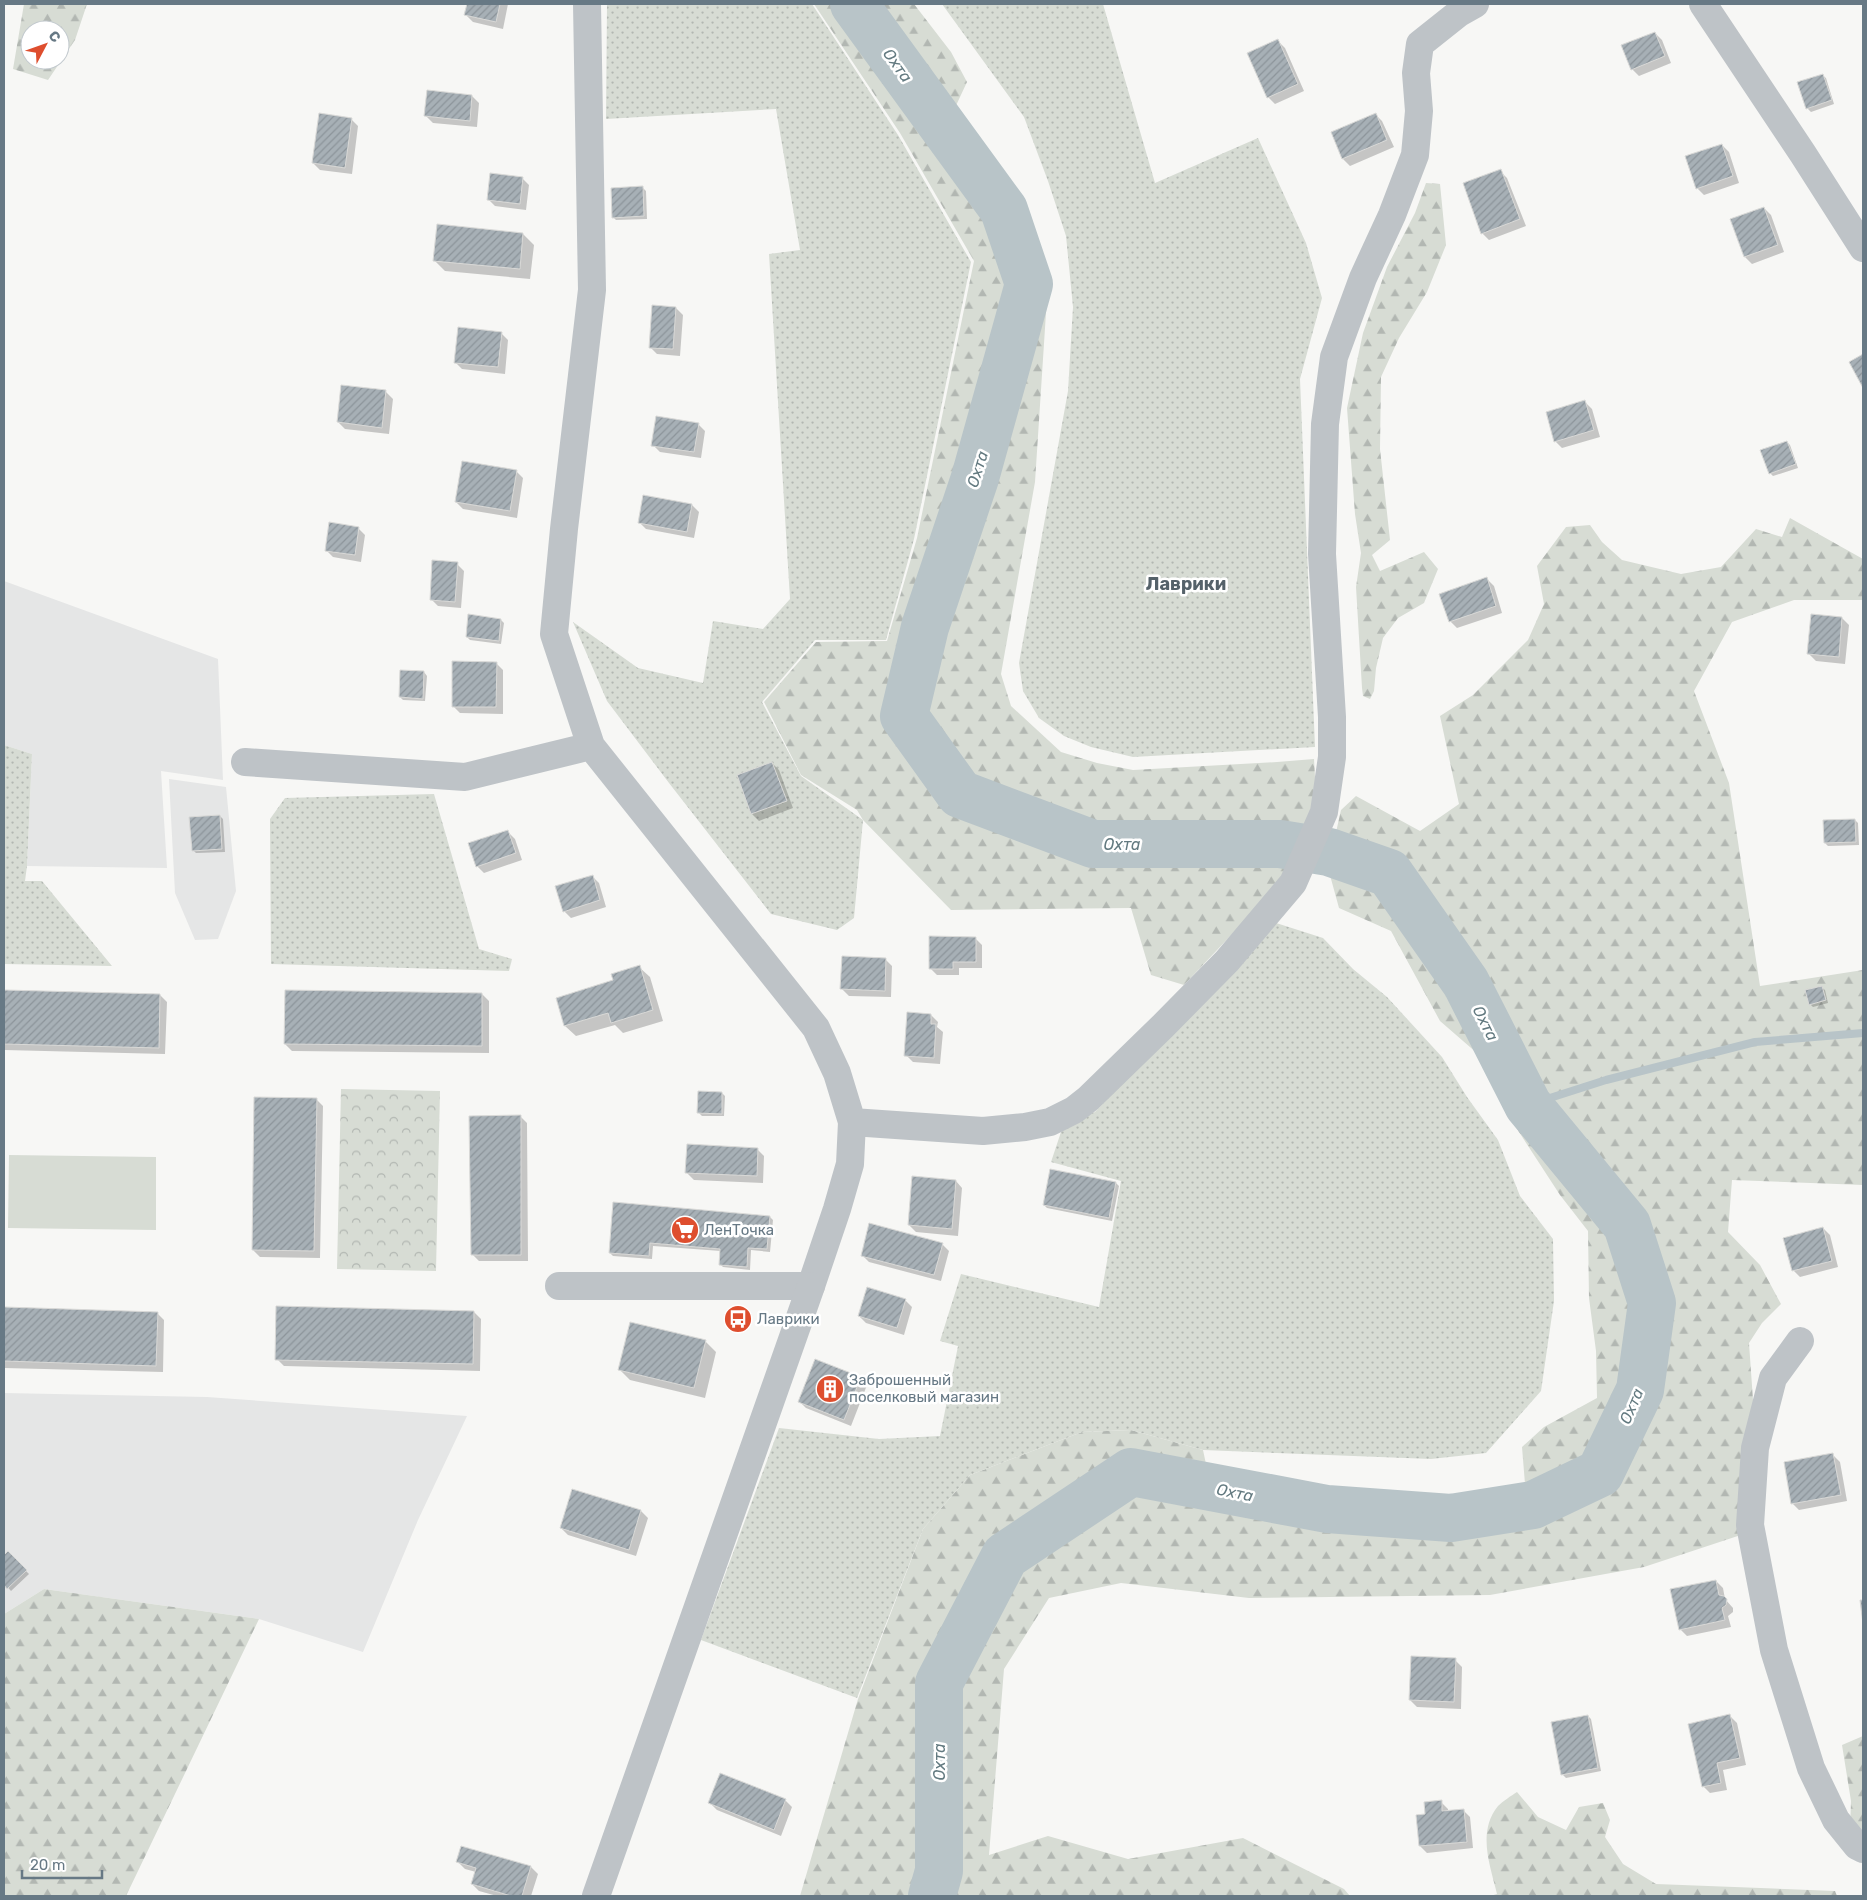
<svg xmlns="http://www.w3.org/2000/svg" width="1867" height="1900" font-family="Rubik,sans-serif">
	<defs>
		<pattern id="forest-firs" width="22" height="20" patternUnits="userSpaceOnUse" patternTransform="scale(1.25)"><rect width="22" height="20" fill="#d7dcd4"/><path d="M5 1l3.5 6h-7zM16 11l3.5 6h-7z" fill="#b2b7b2"/></pattern>
		<pattern id="park-crowns" width="20" height="18" patternUnits="userSpaceOnUse" patternTransform="scale(1.25)"><rect width="20" height="18" fill="#d7dcd4"/><path d="M2 6a3 3 0 1 1 6 0M12 15a3 3 0 1 1 6 0" fill="none" stroke="#b2b7b2"/></pattern>
		<pattern id="garden-dots" width="8" height="8" patternUnits="userSpaceOnUse" patternTransform="scale(1.25)"><rect width="8" height="8" fill="#d7dcd4"/><path d="M2 2h.1M6 6h.1" fill="none" stroke="#b2b7b2" stroke-width="1.8" stroke-linecap="round"/></pattern>
		<pattern id="building-hatch" width="6" height="6" patternUnits="userSpaceOnUse" patternTransform="scale(1.25)"><rect width="6" height="6" fill="#a7b0b6"/><path d="M-1 1l2-2M0 6l6-6M5 7l2-2" fill="none" stroke="#8c949a"/></pattern>
	</defs>
	<rect width="100%" height="100%" fill="#f7f7f5"/>
	<path fill="#e5e6e6" d="M 4,581 L 218,659 L 223,780 L 161,771 L 167,868 L 27,866 L 32,754 L 4,745 Z
		M 169,779 L 226,787 L 236,891 L 218,939 L 195,940 L 175,893 Z
		M 4,1393 L 207,1397 L 467,1416 L 418,1520 L 363,1652 L 259,1619 L 44,1589 L 4,1614 Z"/>
	<path fill="#d7dcd4" d="M 9,1155 L 156,1157 L 156,1230 L 8,1228 Z"/>
	<path fill="url(#forest-firs)" fill-rule="evenodd" d="M 24,4 L 87,4 L 75,40 L 48,80 L 13,69 ZM 30,30 L 60,30 L 60,60 L 30,60 Z
		M 814,4 L 914,4 L 951,52 L 967,82 L 953,112 L 1025,217 L 1048,282 L 1035,482 L 1001,674 L 1011,706 L 1061,752 L 1097,763 L 1133,770 L 1277,762 L 1314,759 L 1316,795 L 1285,878 L 1184,985 L 1151,975 L 1131,908 L 951,910 L 863,820 L 857,810 L 801,775 L 764,702 L 816,642 L 887,641 L 917,538 L 974,261 L 900,133 Z
		M 1426,183 L 1440,184 L 1446,245 L 1427,292 L 1399,338 L 1381,377 L 1380,449 L 1390,540 L 1372,555 L 1380,571 L 1424,552 L 1438,569 L 1424,603 L 1398,618 L 1383,638 L 1376,668 L 1374,691 L 1370,699 L 1363,696 L 1362,688 L 1356,587 L 1361,553 L 1355,514 L 1347,408 L 1363,333 L 1387,267 L 1415,213 Z
		M 1790,518 L 1863,559 L 1863,600 L 1794,600 L 1732,622 L 1694,691 L 1729,783 L 1760,986 L 1863,970 L 1863,1185 L 1732,1180 L 1728,1232 L 1760,1265 L 1781,1304 L 1762,1323 L 1749,1343 L 1762,1528 L 1644,1567 L 1490,1595 L 1249,1598 L 1121,1583 L 1049,1598 L 1004,1669 L 989,1855 L 1048,1836 L 1128,1859 L 1243,1838 L 1344,1889 L 1350,1896 L 800,1896 L 858,1699 L 923,1529 L 970,1475 L 1082,1432 L 1131,1430 L 1203,1450 L 1216,1511 L 1218,1491 L 1326,1512 L 1452,1523 L 1525,1484 L 1522,1447 L 1544,1427 L 1597,1398 L 1596,1351 L 1589,1298 L 1588,1231 L 1560,1195 L 1519,1132 L 1478,1054 L 1440,1021 L 1391,931 L 1339,908 L 1328,868 L 1341,810 L 1356,796 L 1420,831 L 1459,804 L 1440,716 L 1473,695 L 1528,640 L 1544,604 L 1537,566 L 1566,527 L 1590,525 L 1602,542 L 1622,560 L 1681,574 L 1721,567 L 1756,529 L 1782,537 Z
		M 44,1589 L 259,1619 L 126,1896 L 4,1896 L 4,1614 Z
		M 1863,1736 L 1863,1838 L 1850,1832 L 1851,1801 L 1842,1745 Z
		M 1517,1792 L 1538,1817 L 1566,1830 L 1579,1807 L 1603,1803 L 1610,1820 L 1605,1837 L 1623,1864 L 1656,1884 L 1835,1891 L 1837,1896 L 1490,1896 L 1497,1894 C 1490,1865 1477,1832 1498,1806 C 1503,1801 1511,1796 1517,1792 Z"/>
	<path fill="url(#park-crowns)" d="M 341,1089 L 440,1091 L 436,1271 L 337,1269 Z"/>
	<path fill="url(#garden-dots)" d="M 607,4 L 812,4 L 898,135 L 971,262 L 914,539 L 886,640 L 815,640 L 762,702 L 801,776 L 863,820 L 854,918 L 837,930 L 771,914 L 669,783 L 607,701 L 573,622 L 638,668 L 703,683 L 713,621 L 763,629 L 790,599 L 769,254 L 800,250 L 776,109 L 606,119 Z
		M 942,4 L 1103,4 L 1155,183 L 1258,138 L 1306,243 L 1322,298 L 1300,379 L 1315,747 L 1133,757 L 1091,747 L 1064,736 L 1039,718 L 1023,691 L 1019,663 L 1068,391 L 1073,307 L 1066,236 L 1048,181 L 1024,117 Z
		M 4,745 L 32,754 L 27,866 L 25,881 L 42,881 L 112,966 L 4,964 Z
		M 434,794 L 479,949 L 512,959 L 509,971 L 271,964 L 270,819 L 285,798 Z
		M 1273,922 L 1323,938 L 1353,969 L 1387,997 L 1442,1057 L 1467,1097 L 1498,1140 L 1520,1196 L 1553,1239 L 1554,1301 L 1541,1391 L 1486,1453 L 1431,1459 L 1203,1450 L 1131,1430 L 1082,1432 L 970,1475 L 923,1529 L 857,1698 L 701,1640 L 779,1428 L 879,1439 L 940,1436 L 958,1346 L 940,1341 L 961,1274 L 1099,1307 L 1121,1181 L 1051,1162 L 1064,1123 L 1095,1112 Z"/>
	<path fill="#0003" d="M 468,4 L 508,4 L 503,29 L 473,22 L 466,15 Z
		M 1655,33 L 1662,40 L 1671,63 L 1639,76 L 1632,69 Z
		M 1278,41 L 1285,48 L 1304,91 L 1275,104 L 1268,97 Z
		M 1822,75 L 1826,78 L 1834,104 L 1811,112 L 1808,109 L 1799,83 Z
		M 472,96 L 479,103 L 477,127 L 433,123 L 426,116 Z
		M 1375,114 L 1382,121 L 1394,147 L 1350,166 L 1343,159 L 1332,133 Z
		M 351,119 L 358,126 L 352,174 L 320,170 L 313,163 Z
		M 1722,145 L 1729,152 L 1739,183 L 1704,195 L 1697,188 Z
		M 1500,171 L 1507,178 L 1526,226 L 1489,240 L 1482,233 Z
		M 522,178 L 529,185 L 526,210 L 495,206 L 488,199 Z
		M 643,188 L 646,191 L 647,219 L 616,220 L 613,217 Z
		M 1764,208 L 1771,215 L 1784,252 L 1752,264 L 1745,257 Z
		M 523,234 L 534,245 L 530,279 L 445,271 L 434,260 Z
		M 676,308 L 683,315 L 680,356 L 657,354 L 650,347 Z
		M 501,333 L 508,340 L 505,374 L 462,369 L 455,362 Z
		M 386,392 L 393,399 L 389,434 L 345,429 L 338,422 Z
		M 1585,402 L 1592,409 L 1600,437 L 1562,448 L 1555,441 Z
		M 698,424 L 705,431 L 701,458 L 660,452 L 653,445 Z
		M 1787,442 L 1790,445 L 1798,468 L 1773,476 L 1770,473 Z
		M 516,471 L 523,478 L 517,518 L 463,509 L 456,502 Z
		M 692,505 L 699,512 L 694,538 L 646,529 L 639,522 Z
		M 358,528 L 365,535 L 361,562 L 333,557 L 326,550 Z
		M 457,564 L 464,571 L 461,608 L 438,606 L 431,599 Z
		M 1487,579 L 1494,586 L 1502,613 L 1457,628 L 1450,621 Z
		M 1842,618 L 1849,625 L 1845,664 L 1816,661 L 1809,654 Z
		M 501,620 L 504,623 L 501,644 L 470,640 L 467,637 Z
		M 496,663 L 503,670 L 503,714 L 460,713 L 453,706 Z
		M 424,672 L 427,676 L 425,701 L 403,700 L 400,697 Z
		M 772,763 L 779,770 L 793,808 L 759,821 L 752,814 L 738,776 Z
		M 220,816 L 223,819 L 225,852 L 196,853 L 193,850 Z
		M 1855,820 L 1858,823 L 1859,845 L 1828,846 L 1825,843 Z
		M 508,832 L 515,839 L 522,860 L 484,873 L 477,866 Z
		M 592,876 L 599,883 L 606,907 L 571,918 L 564,911 Z
		M 975,938 L 982,945 L 982,968 L 959,968 L 959,975 L 937,975 L 930,968 Z
		M 885,959 L 892,966 L 891,997 L 849,996 L 842,989 Z
		M 639,967 L 650,977 L 663,1021 L 623,1033 L 615,1025 L 576,1036 L 565,1026 L 615,981 Z
		M 1821,987 L 1825,990 L 1828,1003 L 1813,1007 L 1810,1004 Z
		M 4,991 L 160,995 L 167,1002 L 165,1054 L 4,1050 Z
		M 482,994 L 489,1001 L 489,1053 L 292,1051 L 285,1044 Z
		M 931,1015 L 938,1022 L 937,1027 L 943,1032 L 940,1064 L 913,1062 L 906,1055 Z
		M 722,1093 L 725,1096 L 724,1116 L 702,1116 L 699,1113 Z
		M 316,1099 L 323,1106 L 320,1258 L 260,1257 L 253,1250 Z
		M 520,1116 L 527,1123 L 528,1261 L 479,1261 L 472,1254 Z
		M 757,1149 L 764,1156 L 763,1183 L 694,1180 L 687,1173 Z
		M 1051,1170 L 1116,1183 L 1119,1186 L 1112,1221 L 1047,1208 L 1044,1205 Z
		M 956,1181 L 962,1188 L 958,1236 L 916,1232 L 909,1225 Z
		M 614,1204 L 770,1217 L 773,1220 L 770,1252 L 751,1250 L 750,1270 L 723,1267 L 720,1264 L 721,1251 L 653,1246 L 652,1259 L 613,1256 L 610,1253 Z
		M 1823,1228 L 1830,1235 L 1838,1267 L 1800,1277 L 1793,1270 Z
		M 942,1244 L 949,1251 L 941,1281 L 869,1262 L 862,1255 Z
		M 905,1300 L 912,1307 L 904,1335 L 866,1323 L 859,1316 Z
		M 4,1309 L 157,1313 L 164,1320 L 163,1372 L 4,1368 Z
		M 474,1312 L 481,1319 L 480,1371 L 284,1366 L 277,1359 Z
		M 705,1341 L 716,1352 L 705,1398 L 630,1380 L 620,1370 Z
		M 860,1378 L 867,1385 L 851,1426 L 806,1408 L 799,1401 Z
		M 1833,1455 L 1840,1462 L 1847,1501 L 1799,1510 L 1792,1503 Z
		M 572,1490 L 641,1511 L 648,1518 L 636,1556 L 568,1535 L 561,1528 Z
		M 8,1553 L 29,1574 L 11,1591 L 4,1583 L 4,1557 Z
		M 1716,1581 L 1723,1588 L 1725,1599 L 1733,1608 L 1733,1612 L 1728,1616 L 1731,1627 L 1687,1636 L 1680,1629 Z
		M 1455,1660 L 1462,1667 L 1461,1709 L 1417,1707 L 1410,1700 Z
		M 1588,1716 L 1591,1719 L 1601,1771 L 1566,1778 L 1562,1774 Z
		M 1730,1716 L 1737,1723 L 1746,1765 L 1723,1770 L 1727,1790 L 1710,1793 L 1703,1786 Z
		M 785,1800 L 792,1807 L 781,1836 L 717,1810 L 710,1803 Z
		M 1441,1802 L 1448,1809 L 1448,1812 L 1463,1810 L 1470,1817 L 1473,1848 L 1427,1853 L 1420,1846 L 1427,1815 Z
		M 462,1847 L 531,1867 L 538,1874 L 531,1896 L 497,1896 L 479,1891 L 472,1884 L 476,1872 L 465,1869 L 458,1862 Z"/>
	<g fill="none" stroke-linecap="round" stroke-linejoin="round">
		<path stroke="#b8c4c8" stroke-width="8" d="M 1528,1105 L 1606,1080 L 1755,1042 L 1863,1033"/>
		<path stroke="#b8c4c8" stroke-width="48" d="M 854,4 L 1004,210 L 1029,284 L 975,478 L 925,627 L 904,716 L 960,794 L 1093,844 L 1280,844 L 1329,852 L 1389,873 L 1466,983 L 1528,1105 L 1627,1225 L 1652,1303 L 1640,1390 L 1600,1473 L 1533,1505 L 1451,1518 L 1327,1509 L 1131,1472 L 1005,1556 L 939,1683 L 939,1871 L 932,1896"/>
	</g>
	<path fill="url(#building-hatch)" stroke="#d9d9d7" d="M 467,4 L 500,4 L 496,22 L 464,15 Z
		M 1655,32 L 1665,56 L 1631,70 L 1621,45 Z
		M 1278,39 L 1298,84 L 1267,98 L 1247,53 Z
		M 1823,74 L 1832,100 L 1806,109 L 1797,82 Z
		M 427,90 L 472,95 L 470,121 L 424,116 Z
		M 319,113 L 352,118 L 345,168 L 312,163 Z
		M 1376,113 L 1387,140 L 1342,159 L 1331,132 Z
		M 1722,144 L 1733,176 L 1696,189 L 1685,156 Z
		M 1501,169 L 1520,219 L 1481,234 L 1463,183 Z
		M 490,173 L 523,177 L 520,204 L 487,200 Z
		M 643,186 L 644,216 L 612,218 L 611,188 Z
		M 1764,207 L 1778,245 L 1744,257 L 1730,219 Z
		M 437,224 L 523,233 L 520,269 L 433,261 Z
		M 652,305 L 676,307 L 673,349 L 649,348 Z
		M 458,327 L 502,332 L 498,367 L 454,363 Z
		M 1863,354 L 1863,388 L 1849,362 Z
		M 341,385 L 386,390 L 382,428 L 337,422 Z
		M 1585,400 L 1594,430 L 1554,442 L 1546,412 Z
		M 656,416 L 699,423 L 694,452 L 651,446 Z
		M 1787,441 L 1796,464 L 1769,474 L 1760,450 Z
		M 462,461 L 517,470 L 510,511 L 455,502 Z
		M 643,495 L 692,504 L 687,532 L 638,523 Z
		M 329,522 L 359,527 L 355,555 L 325,551 Z
		M 432,560 L 458,562 L 455,602 L 430,600 Z
		M 1487,577 L 1496,606 L 1449,622 L 1439,594 Z
		M 468,614 L 501,619 L 499,641 L 466,637 Z
		M 1811,614 L 1842,617 L 1839,657 L 1807,654 Z
		M 452,661 L 497,662 L 496,707 L 452,707 Z
		M 400,670 L 424,671 L 423,699 L 399,697 Z
		M 772,762 L 787,801 L 751,814 L 737,775 Z
		M 220,815 L 222,849 L 192,851 L 189,817 Z
		M 1855,819 L 1856,842 L 1824,843 L 1823,820 Z
		M 508,830 L 516,853 L 476,867 L 468,843 Z
		M 593,875 L 600,900 L 563,912 L 555,886 Z
		M 929,936 L 976,937 L 976,962 L 953,962 L 953,969 L 929,969 Z
		M 842,956 L 886,958 L 885,991 L 840,989 Z
		M 640,965 L 653,1010 L 611,1023 L 608,1013 L 564,1026 L 556,998 L 613,980 L 611,974 Z
		M 1822,986 L 1826,1000 L 1809,1005 L 1805,990 Z
		M 4,990 L 160,994 L 159,1048 L 4,1044 Z
		M 285,990 L 482,993 L 482,1046 L 284,1044 Z
		M 907,1012 L 931,1014 L 931,1024 L 936,1024 L 934,1058 L 904,1056 Z
		M 698,1091 L 722,1092 L 722,1114 L 697,1113 Z
		M 254,1097 L 317,1098 L 314,1251 L 252,1250 Z
		M 521,1115 L 521,1255 L 471,1255 L 469,1116 Z
		M 687,1144 L 758,1148 L 757,1176 L 685,1173 Z
		M 1050,1169 L 1116,1182 L 1109,1218 L 1043,1205 Z
		M 912,1176 L 956,1180 L 952,1229 L 908,1225 Z
		M 613,1202 L 770,1216 L 767,1249 L 748,1248 L 747,1267 L 719,1265 L 720,1249 L 650,1243 L 649,1256 L 609,1253 Z
		M 869,1223 L 943,1243 L 934,1275 L 861,1256 Z
		M 1823,1227 L 1832,1261 L 1792,1271 L 1783,1238 Z
		M 867,1287 L 906,1299 L 897,1328 L 858,1316 Z
		M 276,1306 L 474,1311 L 473,1364 L 275,1360 Z
		M 4,1307 L 158,1312 L 156,1366 L 4,1361 Z
		M 630,1322 L 706,1340 L 694,1388 L 618,1370 Z
		M 815,1359 L 861,1377 L 844,1420 L 798,1402 Z
		M 1833,1453 L 1841,1495 L 1791,1504 L 1784,1462 Z
		M 572,1489 L 641,1510 L 629,1550 L 560,1528 Z
		M 8,1551 L 27,1570 L 7,1589 L 4,1585 L 4,1555 Z
		M 1716,1580 L 1719,1595 L 1724,1596 L 1727,1599 L 1726,1605 L 1722,1608 L 1725,1620 L 1679,1630 L 1670,1589 Z
		M 1860,1600 L 1863,1600 L 1863,1624 Z
		M 1411,1656 L 1456,1658 L 1454,1702 L 1409,1700 Z
		M 1730,1714 L 1740,1758 L 1717,1763 L 1721,1783 L 1702,1787 L 1688,1724 Z
		M 1588,1715 L 1598,1768 L 1561,1775 L 1551,1722 Z
		M 720,1773 L 786,1799 L 774,1830 L 708,1803 Z
		M 1442,1800 L 1442,1811 L 1464,1809 L 1467,1842 L 1419,1846 L 1416,1815 L 1425,1814 L 1424,1802 Z
		M 461,1846 L 531,1866 L 522,1896 L 511,1896 L 471,1884 L 476,1868 L 456,1862 Z"/>
	<g fill="none" stroke-linecap="round" stroke-linejoin="round">
		<path stroke="#bec3c7" stroke-width="28" d="M 1703,4 L 1803,154 L 1863,248
			M 245,762 L 465,777 L 591,746
			M 852,1122 L 983,1131 L 1025,1127 L 1050,1122 L 1074,1110 L 1088,1099 L 1163,1026 L 1227,961 L 1293,883 L 1324,812 L 1332,757 L 1332,717 L 1322,554 L 1325,424 L 1334,357 L 1363,278 L 1392,215 L 1415,155 L 1419,111 L 1416,73 L 1420,44 L 1459,13 L 1475,4
			M 559,1286 L 811,1286 L 837,1209 L 850,1164 L 852,1122 L 837,1073 L 816,1028 L 591,746 L 554,634 L 564,529 L 592,290 L 587,4
			M 1800,1341 L 1773,1378 L 1755,1448 L 1750,1525 L 1774,1650 L 1811,1768 L 1836,1820 L 1857,1846 L 1863,1849"/>
		<path stroke="#bec3c7" stroke-width="28" d="M 596,1896 L 811,1286"/>
	</g>
	<defs>
		<symbol id="supermarket-disc" viewBox="-11 -11 22 22"><circle r="9.5" fill="#de4e2e" stroke="#fff"/><path d="M-6-5.5h2.5l.6 2H6L4.5 2H-2.5L-4.4-4H-6ZM-1.5 3.2a1.3 1.3 0 1 0 .1 0ZM3 3.2a1.3 1.3 0 1 0 .1 0Z" fill="#fff"/></symbol>
		<symbol id="bus-disc" viewBox="-11 -11 22 22"><circle r="9.5" fill="#de4e2e" stroke="#fff"/><path d="M-5-6H5V4H4V6H2V4H-2V6H-4V4H-5ZM-3.5-4V0h7V-4ZM-3.5 1.2v1.5H-2V1.2ZM2 1.2v1.5H3.5V1.2Z" fill="#fff"/></symbol>
		<symbol id="building-disc" viewBox="-11 -11 22 22"><circle r="9.5" fill="#de4e2e" stroke="#fff"/><path d="M-4-6H4V6H1V3H-1V6H-4ZM-2.5-4.3h1.7v1.8h-1.7ZM.8-4.3h1.7v1.8H.8ZM-2.5-1h1.7V.8h-1.7ZM.8-1h1.7V.8H.8Z" fill="#fff"/></symbol>
	</defs>
	<g fill-rule="evenodd">
		<use href="#supermarket-disc" x="669" y="1214" width="32" height="32"/>
		<use href="#bus-disc" x="722" y="1303" width="32" height="32"/>
		<use href="#building-disc" x="814" y="1373" width="32" height="32"/>
	</g>
	<g text-anchor="middle" stroke-width="5" stroke-linejoin="round" paint-order="stroke">
		<g font-size="15" fill="#677985" stroke="#fff" text-anchor="start">
			<text x="704" y="1235">ЛенТочка</text>
			<text x="757" y="1324">Лаврики</text>
			<text x="849" y="1385">Заброшенный<tspan x="849" dy="17">поселковый магазин</tspan></text>
		</g>
		<g font-size="16" font-style="italic" fill="#637a80" stroke="#fff">
			<text transform="translate(898 65) rotate(54)" y="6">Охта</text>
			<text transform="translate(977 469) rotate(-73)" y="6">Охта</text>
			<text x="1122" y="850">Охта</text>
			<text transform="translate(1486 1023) rotate(63)" y="6">Охта</text>
			<text transform="translate(1631 1406) rotate(-67)" y="6">Охта</text>
			<text transform="translate(1235 1492) rotate(11)" y="6">Охта</text>
			<text transform="translate(939 1762) rotate(-90)" y="6">Охта</text>
		</g>
		<g font-size="18" font-weight="bold" fill="#55626a" stroke="#fff">
			<text x="1186" y="590">Лаврики</text>
		</g>
	</g>
	<rect width="1867" height="1900" fill="none" stroke="#677985" stroke-width="10"/>
	<g transform="translate(45 45) rotate(49)"><circle r="24" fill="#ffffff" stroke="#c2c9ce"/>
	<path d="M0-4L9 19L0 12L-9 19Z" fill="#de4e2e"/>
	<text y="-8" font-size="14" font-weight="bold" text-anchor="middle" fill="#677985">С</text>
	</g>
	<path d="M22 1870v8h80v-8" fill="none" stroke="#677985" stroke-width="2.5"/>
	<text x="30" y="1870" font-size="15" fill="#677985" stroke="#ffffff" stroke-width="4" paint-order="stroke">20 m</text>
</svg>
